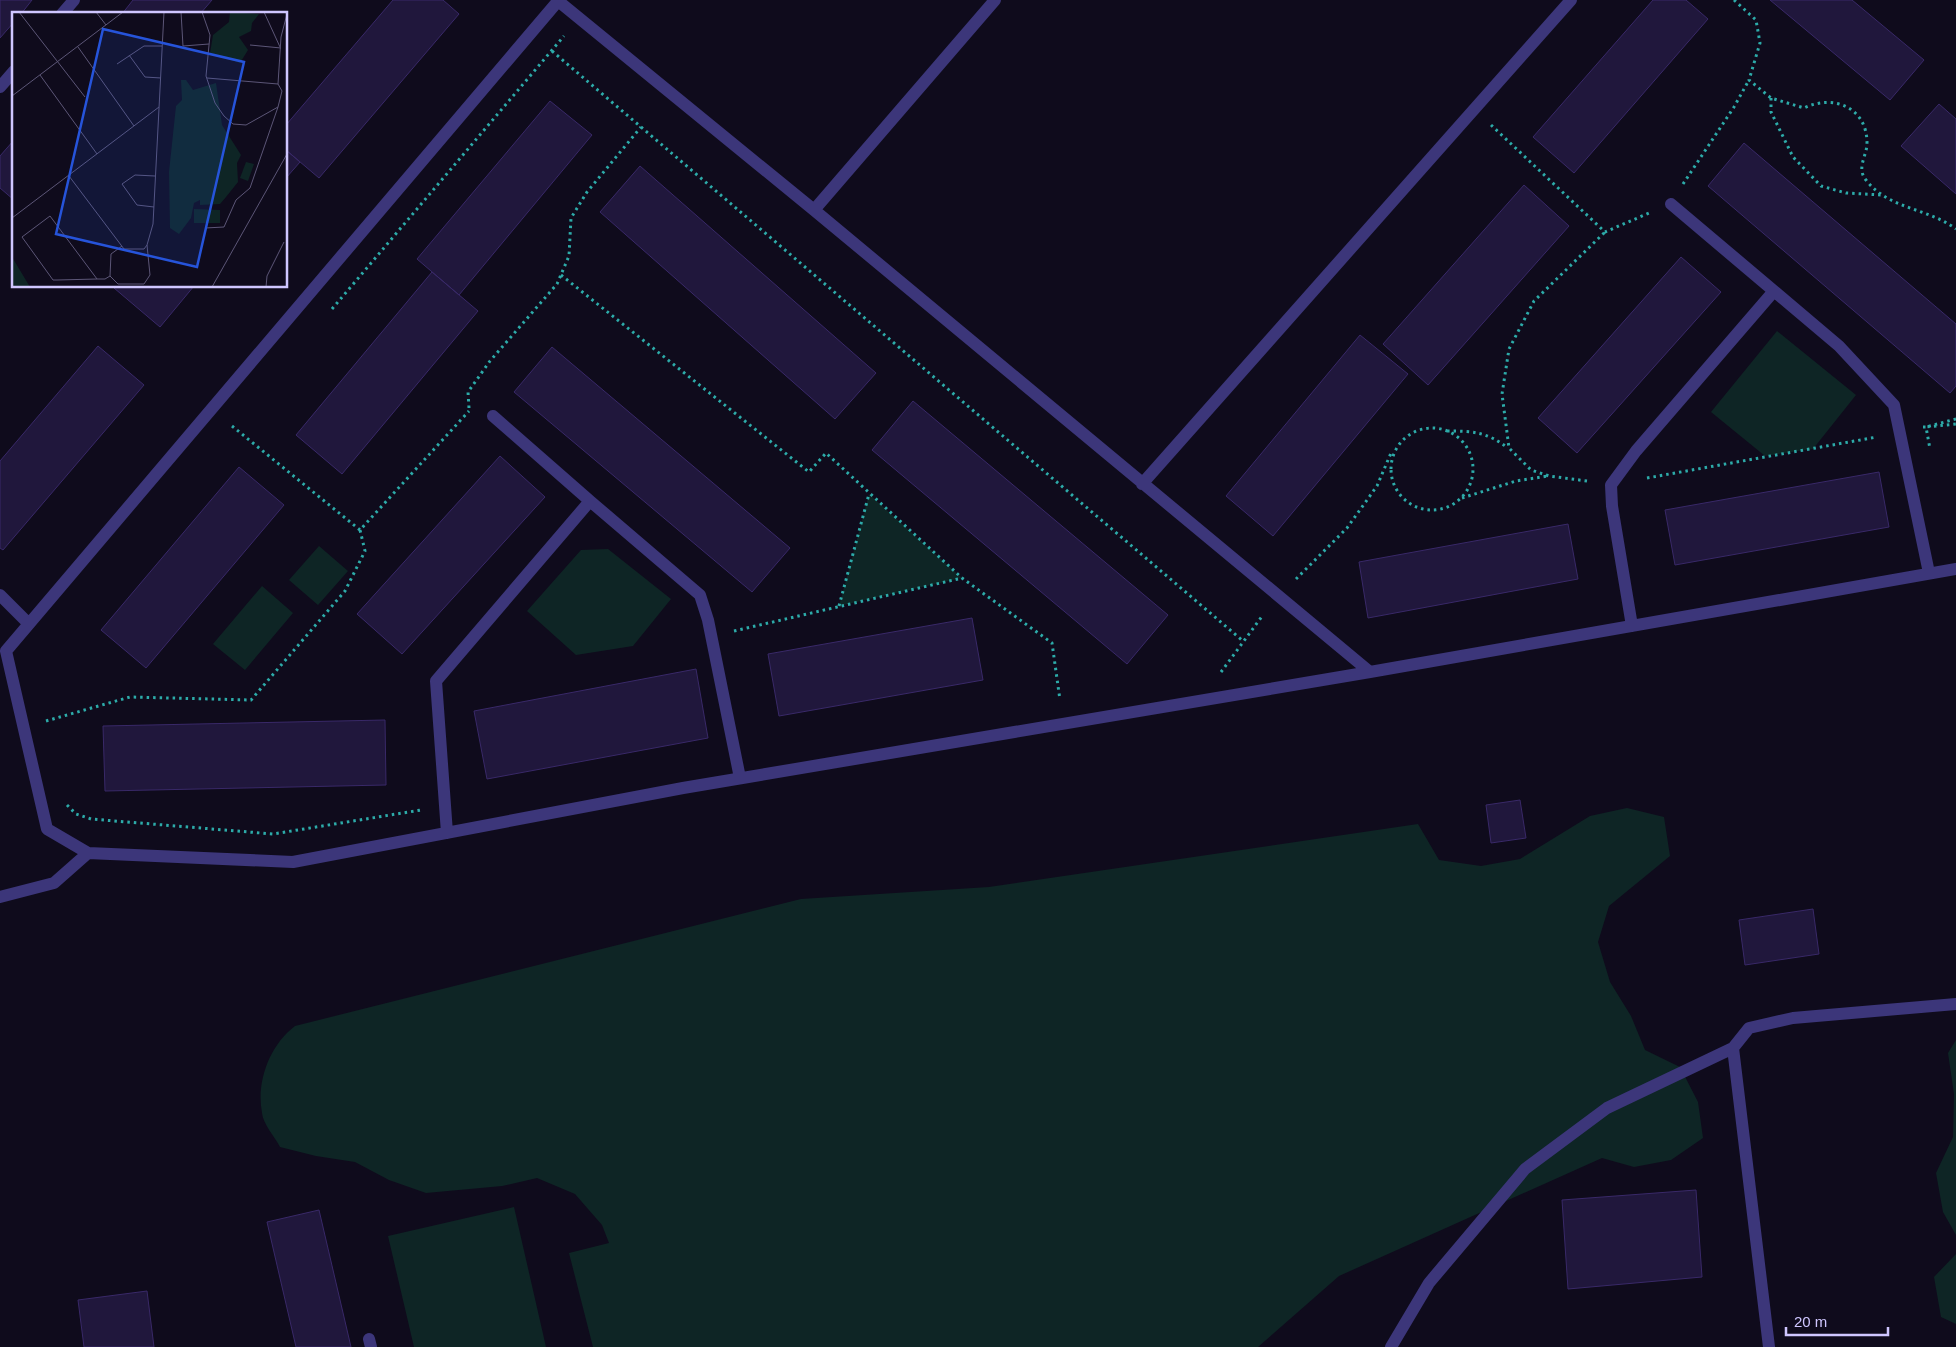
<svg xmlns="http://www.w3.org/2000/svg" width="1956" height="1347" font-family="Arial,sans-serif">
	<rect width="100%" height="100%" fill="#0f0b1c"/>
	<path fill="#0e2525" d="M 1777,331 L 1856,395 L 1813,449 L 1765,456 L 1711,412 Z
		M 869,494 L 962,578 L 839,606 Z
		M 319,546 L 348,571 L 318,605 L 289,580 Z
		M 608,549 L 671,599 L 633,646 L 576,655 L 527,611 L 581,550 Z
		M 262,586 L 293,613 L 245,670 L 213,644 Z
		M 1627,808 L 1664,817 L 1670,856 L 1609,906 L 1598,942 L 1610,982 L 1631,1016 L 1645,1050 L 1680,1067 L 1698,1102 L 1703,1138 L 1671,1160 L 1634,1167 L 1602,1158 L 1339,1276 L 1258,1347 L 593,1347 L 569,1253 L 609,1243 L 602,1225 L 575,1194 L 537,1178 L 502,1186 L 426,1193 L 389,1180 L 355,1162 L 316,1156 L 280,1147 C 275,1137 263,1124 262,1113 C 256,1081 270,1045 295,1026 L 801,899 L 989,887 L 1418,824 L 1439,860 L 1481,866 L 1520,859 L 1590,816 Z
		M 1956,1040 L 1956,1235 L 1943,1212 L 1936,1173 L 1953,1137 L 1954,1094 L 1948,1053 Z
		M 514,1207 L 546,1347 L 414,1347 L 388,1236 Z
		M 1956,1254 L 1956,1324 L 1941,1317 L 1934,1277 Z"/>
	<path fill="#20173c" stroke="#392968" d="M 0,0 L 32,0 L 21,14 L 14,14 L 14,22 L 0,38 Z
		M 133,0 L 212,0 L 200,14 L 122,14 Z
		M 393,0 L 443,0 L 459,14 L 319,178 L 286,150 L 286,125 Z
		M 1653,0 L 1686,0 L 1708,19 L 1574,173 L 1533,137 Z
		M 1770,0 L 1852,0 L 1924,60 L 1890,100 Z
		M 550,101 L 592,135 L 459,295 L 417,259 Z
		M 1939,104 L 1956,119 L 1956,194 L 1901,146 Z
		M 14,140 L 14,200 L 0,188 L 0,156 Z
		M 1744,143 L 1956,324 L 1956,386 L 1950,393 L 1708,186 Z
		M 286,150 L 300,162 L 286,178 Z
		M 640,166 L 876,373 L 835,419 L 600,212 Z
		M 1524,185 L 1569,226 L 1428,385 L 1383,344 Z
		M 1681,257 L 1721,292 L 1577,453 L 1538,418 Z
		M 432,272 L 478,311 L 342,474 L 296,435 Z
		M 115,286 L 194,286 L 160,327 L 114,288 Z
		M 1360,335 L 1408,374 L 1273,536 L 1226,496 Z
		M 98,346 L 144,385 L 3,550 L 0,548 L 0,461 Z
		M 552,347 L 790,548 L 752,592 L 514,392 Z
		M 913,401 L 1168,615 L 1127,664 L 872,450 Z
		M 500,456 L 545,497 L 402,654 L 357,614 Z
		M 239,467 L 284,505 L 146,668 L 101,630 Z
		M 1879,472 L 1889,527 L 1675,565 L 1665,510 Z
		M 1568,524 L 1578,579 L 1368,618 L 1359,562 Z
		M 972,618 L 983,680 L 779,716 L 768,654 Z
		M 696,669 L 708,738 L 487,779 L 474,711 Z
		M 385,720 L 386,785 L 105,791 L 103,726 Z
		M 1520,800 L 1526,838 L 1491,843 L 1486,805 Z
		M 1813,909 L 1819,954 L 1745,965 L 1739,920 Z
		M 1696,1190 L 1702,1277 L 1568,1289 L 1562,1200 Z
		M 319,1210 L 351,1347 L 296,1347 L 267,1222 Z
		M 147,1291 L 154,1347 L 84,1347 L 78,1300 Z"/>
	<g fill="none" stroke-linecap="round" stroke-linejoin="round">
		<path stroke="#2daba9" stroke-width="3" stroke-dasharray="2.5 4" stroke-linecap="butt" d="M 1734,0 L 1756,20 L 1760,43 L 1749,80 L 1771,98 L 1804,108 C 1833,94 1867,107 1867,143 C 1867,156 1856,168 1866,180 C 1888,209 1928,208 1956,229
			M 552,51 L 1243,641
			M 1771,98 L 1771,112 L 1793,157 L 1821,186 L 1846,193 L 1882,195
			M 1491,125 L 1605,232 L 1649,213
			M 1683,184 L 1734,107 L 1749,80
			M 561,275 L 809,472 L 826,453 L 962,578 L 1052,643 L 1060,700
			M 332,309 L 564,36
			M 469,408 L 468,392 L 490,361 L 557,284 L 569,256 L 571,218 L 587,192 L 641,127
			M 1956,419 L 1926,427 L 1956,424
			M 232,426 L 360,530
			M 1923,427 L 1926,427 L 1930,449
			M1391 469a41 41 0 1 1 82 0a41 41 0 1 1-82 0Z
			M 1447,431 C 1473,431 1487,432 1508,448
			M 1647,478 L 1877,437
			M 1587,481 L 1549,476 L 1531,470 L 1509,448 L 1502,394 L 1509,349 L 1534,301 L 1605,232
			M 1462,498 L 1516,481 L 1548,476
			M 1296,579 L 1347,528 L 1377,486 L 1391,453
			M 839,606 L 869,494
			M 734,631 L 962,578
			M 1221,672 L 1263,615
			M 46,721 L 130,697 L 251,700 L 345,591 L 365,551 L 360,530 L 469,411
			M 67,805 L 76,814 L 91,819 L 273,834 L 421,810"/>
		<path stroke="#3c367a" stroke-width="12" d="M 557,0 L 814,210 L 1370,672
			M 558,1 L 6,651 L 47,829 L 88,853 L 293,862 L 683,788 L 1370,672 L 1956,569
			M 62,14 L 74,0
			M 0,87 L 14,71
			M 1671,204 L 1839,346 L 1894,405 L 1929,573
			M 814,210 L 995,0
			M 493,416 L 590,501
			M 1142,484 L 1571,0
			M 0,595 L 29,624
			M 1632,626 L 1612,506 L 1611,485 L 1636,451 L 1774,291
			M 447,833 L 436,681 L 590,501 L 700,595 L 708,620 L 740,778
			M 0,897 L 54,883 L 88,853
			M 1733,1048 L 1769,1347
			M 369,1339 L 371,1347
			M 1391,1347 L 1429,1283 L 1525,1169 L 1607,1108 L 1733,1048 L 1749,1028 L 1793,1018 L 1956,1004"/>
	</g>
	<g transform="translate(12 12)">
		<rect width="275" height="275" fill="#0f0b1c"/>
		<path d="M 218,0 L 247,2 L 240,11 L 239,19 L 227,25 L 236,38 L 228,51 L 198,41 L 201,23 L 217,10 ZM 169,68 L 174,68 L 181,78 L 204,71 L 210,113 L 229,143 L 225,151 L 226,170 L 214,185 L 208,192 L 188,193 L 188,188 L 182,191 L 179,206 L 167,222 L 158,216 L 157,160 L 164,94 L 170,88 ZM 234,150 L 242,152 L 236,169 L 228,166 ZM 182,197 L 208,198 L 208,211 L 182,211 ZM 0,245 L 18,275 L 0,275 Z" fill="#0e2525"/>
		<path fill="none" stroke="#5c5677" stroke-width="1" d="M 7,0 L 73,85M 84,0 L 94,13M 169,0 L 171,34 L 197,32M 190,0 L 198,23 L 194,64 L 203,91 L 212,104 L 221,112 L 234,113 L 266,95M 252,0 L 268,35M 238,33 L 269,36M 66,35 L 122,114M 117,43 L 133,65 L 149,66M 105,52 L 132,34 L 150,34M 28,63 L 85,142M 195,66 L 266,72M 0,84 L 111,0M 57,164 L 112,237 L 132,237 L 135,233 L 141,212 L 152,0M 142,195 L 125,193 L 110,172 L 123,163 L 143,164M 0,206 L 147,95M 193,216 L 212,215 L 224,188 L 238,176 L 266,95 L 270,79 L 266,72 L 269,25 L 275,2M 110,234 L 99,242 L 98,264 L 106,272 L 132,272 L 138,263 L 135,233M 85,267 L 38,204 L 10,225 L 41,268 L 45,268 L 85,267 L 93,267 L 98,264M 200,275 L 275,142M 254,275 L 255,264 L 272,230"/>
		<path fill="#2654da" fill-opacity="0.15" stroke="#2654da" stroke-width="2.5" d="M 91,17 L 232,50 L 185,255 L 44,222 Z"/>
		<rect width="275" height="275" fill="none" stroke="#cfc6ff" stroke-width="2.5"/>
	</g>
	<path d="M1786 1327v8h102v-8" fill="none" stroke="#cfc6ff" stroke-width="2.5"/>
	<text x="1794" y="1327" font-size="15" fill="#cfc6ff" stroke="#0f0b1c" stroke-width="4" paint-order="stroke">20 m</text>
</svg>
